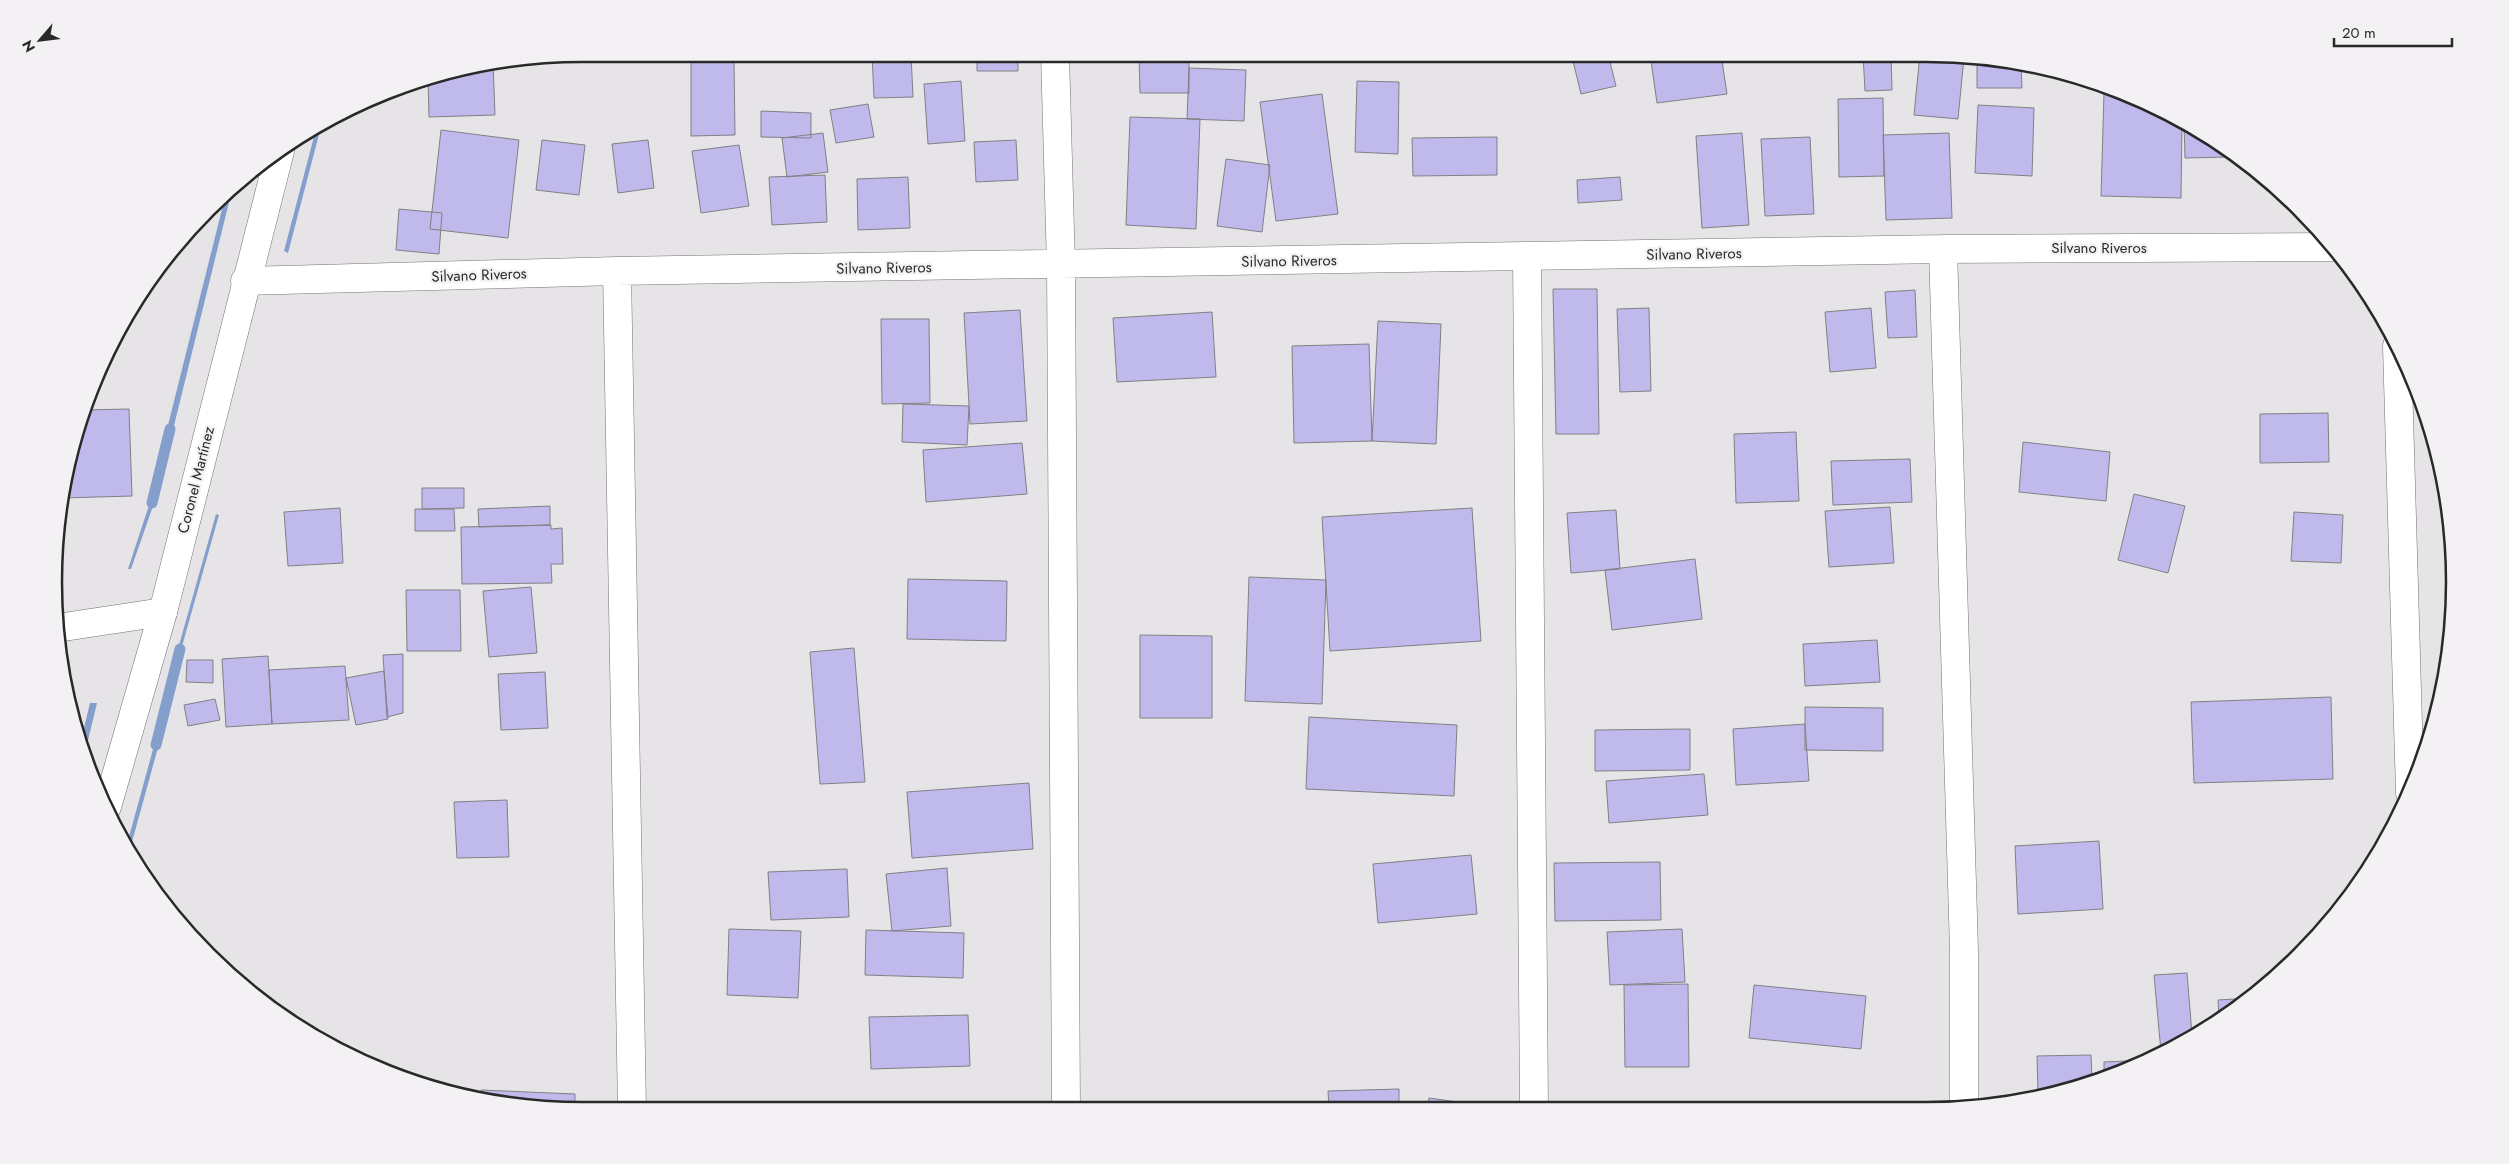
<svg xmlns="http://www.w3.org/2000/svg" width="2509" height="1164" font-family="Jost,sans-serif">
	<rect width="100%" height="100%" fill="#e7e4e7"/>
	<path fill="#849fcb" d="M 322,123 L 288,253 L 284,251 L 317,125 Z
		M 233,186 L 170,442 L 164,441 L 226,193 Z
		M 155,487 L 159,489 L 131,569 L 128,569 Z
		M 216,514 L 219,515 L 177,664 L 174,663 Z
		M 90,703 L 97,703 L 84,757 L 80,744 Z
		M 158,731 L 162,733 L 129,853 L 126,848 Z"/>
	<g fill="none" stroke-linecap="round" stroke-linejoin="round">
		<path stroke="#849fcb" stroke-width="11" d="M 152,503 L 170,429
			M 156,745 L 180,649"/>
	</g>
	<path fill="#c0b9ec" stroke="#818084" d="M 872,54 L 911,54 L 913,97 L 874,98 Z
		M 977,54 L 1018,54 L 1018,71 L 977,71 Z
		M 1139,54 L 1189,54 L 1189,93 L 1140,93 Z
		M 1601,54 L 1608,54 L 1616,86 L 1581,94 L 1573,61 Z
		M 1650,54 L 1721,54 L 1727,94 L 1657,103 Z
		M 1863,54 L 1891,54 L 1892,90 L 1865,91 Z
		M 1920,54 L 1964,57 L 1958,119 L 1914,115 Z
		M 1977,59 L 2021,63 L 2022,88 L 1977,88 Z
		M 691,60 L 734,60 L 735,135 L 691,136 Z
		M 493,62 L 495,115 L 429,117 L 428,77 L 479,64 Z
		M 1189,68 L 1246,70 L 1244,121 L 1187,119 Z
		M 961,81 L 965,141 L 928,144 L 924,84 Z
		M 1357,81 L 1399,82 L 1398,154 L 1355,152 Z
		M 2104,93 L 2129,94 L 2182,122 L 2181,198 L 2101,196 Z
		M 1322,94 L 1338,214 L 1276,221 L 1260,102 Z
		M 1883,98 L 1884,176 L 1839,177 L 1838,99 Z
		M 868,104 L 874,137 L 836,143 L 830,110 Z
		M 1978,105 L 2034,108 L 2032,176 L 1975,173 Z
		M 761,111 L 811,113 L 811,138 L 761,137 Z
		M 1130,117 L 1200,119 L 1196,229 L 1126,225 Z
		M 2184,123 L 2220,143 L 2229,150 L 2229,157 L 2185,158 Z
		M 441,130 L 519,140 L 508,238 L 430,229 Z
		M 823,133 L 828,172 L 787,177 L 782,138 Z
		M 1742,133 L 1749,225 L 1702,228 L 1696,136 Z
		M 1949,133 L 1952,218 L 1886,220 L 1883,135 Z
		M 1497,137 L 1497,175 L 1413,176 L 1412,138 Z
		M 1810,137 L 1814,214 L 1765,216 L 1761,139 Z
		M 542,140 L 585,145 L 579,195 L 536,190 Z
		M 648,140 L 654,188 L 618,193 L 612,144 Z
		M 1016,140 L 1018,180 L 976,182 L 974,142 Z
		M 739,145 L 749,206 L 701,213 L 692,151 Z
		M 1226,159 L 1270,165 L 1262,232 L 1217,226 Z
		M 825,175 L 827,222 L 772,225 L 769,177 Z
		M 908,177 L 910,228 L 858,230 L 857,179 Z
		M 1620,177 L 1622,200 L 1578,203 L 1577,180 Z
		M 399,209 L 442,213 L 439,254 L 396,250 Z
		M 1553,289 L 1597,289 L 1599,434 L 1556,434 Z
		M 1915,290 L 1917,337 L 1888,338 L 1885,292 Z
		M 1649,308 L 1651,391 L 1620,392 L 1617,309 Z
		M 1871,308 L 1876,368 L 1830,372 L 1825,312 Z
		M 1020,310 L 1027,421 L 970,424 L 964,313 Z
		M 1212,312 L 1216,377 L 1117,382 L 1113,318 Z
		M 881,319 L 929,319 L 930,403 L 882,404 Z
		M 1378,321 L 1441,324 L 1436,444 L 1372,441 Z
		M 1369,344 L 1372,441 L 1294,443 L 1292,346 Z
		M 903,404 L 969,406 L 967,445 L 902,442 Z
		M 129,409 L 132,496 L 62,498 L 64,479 L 83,410 Z
		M 2328,413 L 2329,462 L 2260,463 L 2260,414 Z
		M 1796,432 L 1799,501 L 1736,503 L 1734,434 Z
		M 2023,442 L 2110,452 L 2106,501 L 2019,492 Z
		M 1022,443 L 1027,494 L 926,502 L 923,450 Z
		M 1910,459 L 1912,502 L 1833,505 L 1831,461 Z
		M 422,488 L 464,488 L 464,508 L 422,509 Z
		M 2134,494 L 2185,506 L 2168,573 L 2118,560 Z
		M 550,506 L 550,525 L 479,527 L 478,509 Z
		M 1890,507 L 1894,563 L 1829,567 L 1825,511 Z
		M 340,508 L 343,563 L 288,566 L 284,512 Z
		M 1472,508 L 1481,641 L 1330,651 L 1322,517 Z
		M 415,509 L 454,509 L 455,531 L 415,531 Z
		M 1616,510 L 1620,569 L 1571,573 L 1567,513 Z
		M 2294,512 L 2343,515 L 2341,563 L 2291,561 Z
		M 551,525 L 551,529 L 562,528 L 563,564 L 551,564 L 552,583 L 462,584 L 461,527 Z
		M 1695,559 L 1702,619 L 1612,630 L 1605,570 Z
		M 1249,577 L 1326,580 L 1322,704 L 1245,701 Z
		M 908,579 L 1007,581 L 1006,641 L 907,639 Z
		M 531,587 L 537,653 L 489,657 L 483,591 Z
		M 406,590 L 460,590 L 461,651 L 407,651 Z
		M 1140,635 L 1212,636 L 1212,718 L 1140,718 Z
		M 1877,640 L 1880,682 L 1805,686 L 1803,644 Z
		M 854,648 L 865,782 L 820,784 L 810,652 Z
		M 403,654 L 403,713 L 387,717 L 383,655 Z
		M 268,656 L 272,724 L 226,727 L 222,659 Z
		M 187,660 L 213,660 L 213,683 L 186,682 Z
		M 345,666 L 349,720 L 272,724 L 269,670 Z
		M 384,671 L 388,719 L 356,725 L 346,678 Z
		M 545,672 L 548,728 L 501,730 L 498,674 Z
		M 2331,697 L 2333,779 L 2194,783 L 2191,702 Z
		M 215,699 L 220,720 L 188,726 L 184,705 Z
		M 1805,707 L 1883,708 L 1883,751 L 1805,750 Z
		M 1309,717 L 1457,725 L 1454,796 L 1306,789 Z
		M 1805,724 L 1809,781 L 1736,785 L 1733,729 Z
		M 1690,729 L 1690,770 L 1595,771 L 1595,730 Z
		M 1704,774 L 1708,815 L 1609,823 L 1606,781 Z
		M 1029,783 L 1033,849 L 912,858 L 907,792 Z
		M 507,800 L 509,857 L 457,858 L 454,802 Z
		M 2099,841 L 2103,909 L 2018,914 L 2015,846 Z
		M 1471,855 L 1477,914 L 1378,923 L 1373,864 Z
		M 1660,862 L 1661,920 L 1555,921 L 1554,863 Z
		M 947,868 L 951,926 L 892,931 L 886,874 Z
		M 847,869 L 849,917 L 771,920 L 768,872 Z
		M 729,929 L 801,931 L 798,998 L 727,995 Z
		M 1682,929 L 1685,982 L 1610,985 L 1607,932 Z
		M 866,930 L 964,933 L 963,978 L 865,975 Z
		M 2187,973 L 2192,1034 L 2161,1052 L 2154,975 Z
		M 1688,984 L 1689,1067 L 1625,1067 L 1624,985 Z
		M 1754,985 L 1866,996 L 1861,1049 L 1749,1038 Z
		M 2252,998 L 2249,1001 L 2219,1018 L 2218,1000 Z
		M 968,1015 L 970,1066 L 871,1069 L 869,1017 Z
		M 2091,1055 L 2092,1080 L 2038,1094 L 2037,1056 Z
		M 2146,1060 L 2129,1070 L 2104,1077 L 2104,1062 Z
		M 1399,1089 L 1399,1108 L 1329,1108 L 1328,1091 Z
		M 481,1090 L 575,1094 L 575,1110 L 481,1100 Z
		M 1429,1098 L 1479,1105 L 1479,1107 L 1428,1108 Z"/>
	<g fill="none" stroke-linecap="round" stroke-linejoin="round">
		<defs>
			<path id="street" d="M 1055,54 L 1061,266 L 1066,1109
				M 1943,249 L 1964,950 L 1964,1106
				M 1527,256 L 1534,1107
				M 617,271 L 632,1110
				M 245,281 L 617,271 L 1943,249 L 2332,247
				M 2397,346 L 2410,793
				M 57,628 L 163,612"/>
			<path id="secondary" d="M 107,807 L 163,612 L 280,151"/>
		</defs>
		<use href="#street" stroke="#757275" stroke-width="29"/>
		<use href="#secondary" stroke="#757275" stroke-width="29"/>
		<use href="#street" stroke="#fff" stroke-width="28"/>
		<use href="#secondary" stroke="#fff" stroke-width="28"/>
	</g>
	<g text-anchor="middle" stroke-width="4.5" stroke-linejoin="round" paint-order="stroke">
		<g font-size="15" fill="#2a292a" stroke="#f4f1f5">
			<text x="2099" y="253">Silvano Riveros</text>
			<text transform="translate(1694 254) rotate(-1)" y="5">Silvano Riveros</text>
			<text transform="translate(1289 261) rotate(-1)" y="5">Silvano Riveros</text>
			<text transform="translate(884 268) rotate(-1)" y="5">Silvano Riveros</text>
			<text transform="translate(479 275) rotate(-2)" y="5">Silvano Riveros</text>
			<text transform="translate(196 480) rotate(-76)" y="5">Coronel Martínez</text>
		</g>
	</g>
	<path d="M0 0H2509V1164H0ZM582 62H1926A520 520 0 0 1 2446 582V582A520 520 0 0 1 1926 1102H582A520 520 0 0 1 62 582V582A520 520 0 0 1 582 62Z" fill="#f4f1f5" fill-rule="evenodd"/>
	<path fill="none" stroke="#2a292a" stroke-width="2.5" d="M582 62H1926A520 520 0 0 1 2446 582V582A520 520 0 0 1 1926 1102H582A520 520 0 0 1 62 582V582A520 520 0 0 1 582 62Z"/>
	<g transform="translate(40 40) rotate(242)" stroke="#f4f1f5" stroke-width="4" paint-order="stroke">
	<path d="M0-4L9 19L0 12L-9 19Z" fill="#2a292a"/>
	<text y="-8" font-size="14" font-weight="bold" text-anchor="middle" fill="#2a292a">N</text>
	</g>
	<path d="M2334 38v8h118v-8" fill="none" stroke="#2a292a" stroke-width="2.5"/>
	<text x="2342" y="38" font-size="15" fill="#2a292a" stroke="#f4f1f5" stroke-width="4" paint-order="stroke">20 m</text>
</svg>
